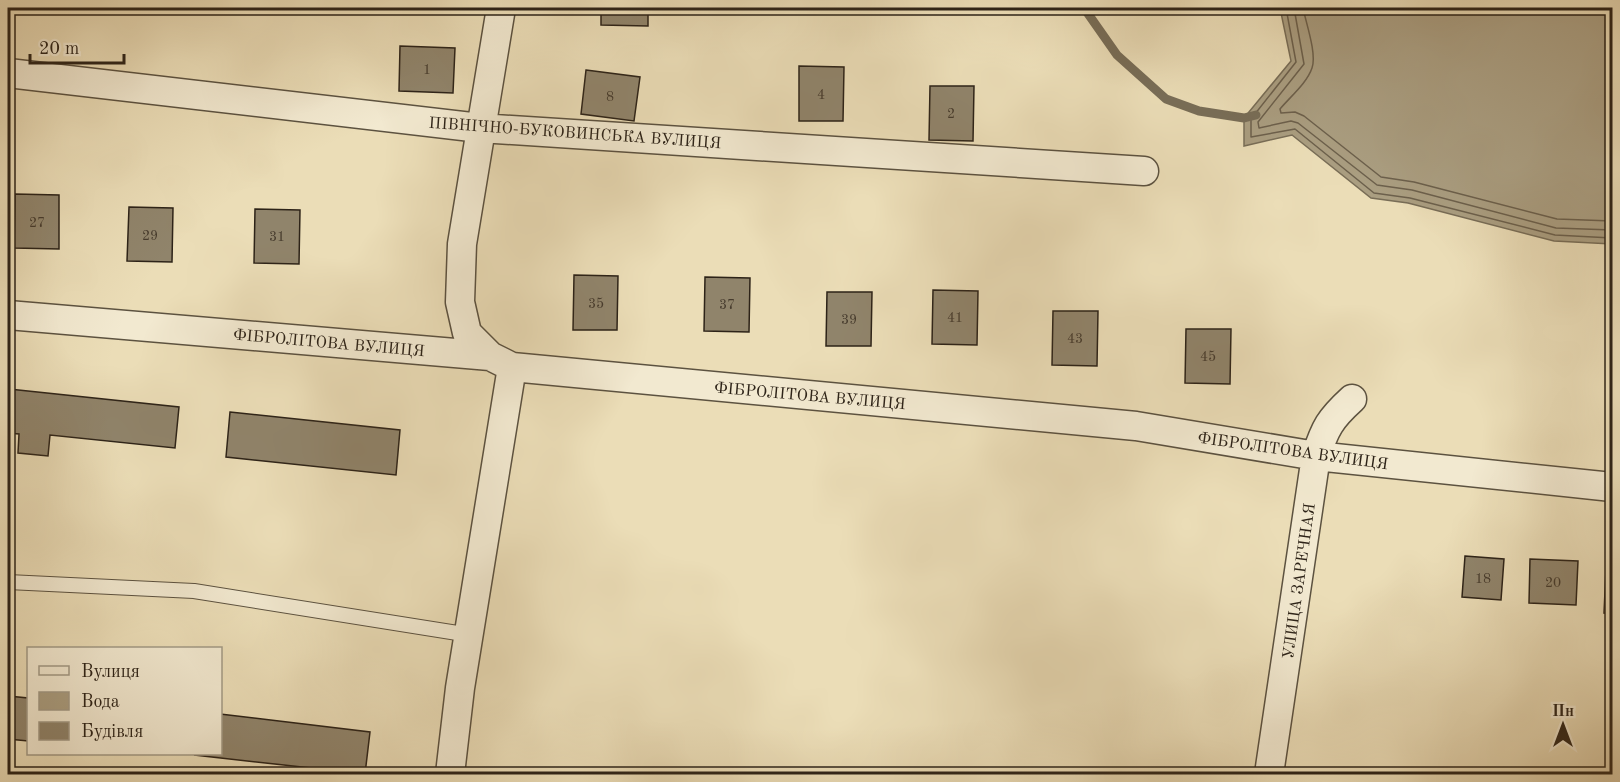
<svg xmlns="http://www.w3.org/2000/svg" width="1620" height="782" font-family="'Old Standard TT',serif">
	<rect width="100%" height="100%" fill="#ebddb7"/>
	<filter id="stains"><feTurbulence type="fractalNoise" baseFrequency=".00333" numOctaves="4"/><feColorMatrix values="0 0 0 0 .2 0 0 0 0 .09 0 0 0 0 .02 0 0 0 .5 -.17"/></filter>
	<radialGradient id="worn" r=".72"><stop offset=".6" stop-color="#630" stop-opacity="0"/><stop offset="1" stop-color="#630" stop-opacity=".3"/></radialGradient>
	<path fill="#aa9e81" stroke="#786d57" stroke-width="1.5" d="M 1280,8 L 1612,8 L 1612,244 L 1554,241 L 1408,203 L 1371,198 L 1292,135 L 1244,146 L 1244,118 L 1291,61 Z"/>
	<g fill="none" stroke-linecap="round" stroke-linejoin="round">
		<path stroke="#6c604c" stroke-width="1.5" d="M 1286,8 L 1296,62 L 1251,119 L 1251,137 L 1295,129 L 1374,193 L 1410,198 L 1555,235 L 1612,238
			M 1294,8 L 1304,64 L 1258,122 L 1259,128 L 1291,121 L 1298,123 L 1377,185 L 1412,190 L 1556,228 L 1612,230
			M 1303,8 C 1306,23 1317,54 1312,68 C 1307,83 1290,97 1280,109 L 1281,113 L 1295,112 L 1304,116 L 1381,177 L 1414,182 L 1557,219 L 1612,221"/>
		<path stroke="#786d57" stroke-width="9" d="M 1084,8 L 1117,55 L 1166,99 L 1199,111 L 1244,118 L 1256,115"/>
	</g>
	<path fill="#90846b" stroke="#2d2318" stroke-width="1.5" d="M 601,8 L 648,8 L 648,26 L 601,25 Z
		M 400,46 L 455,48 L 453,93 L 399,91 Z
		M 799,66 L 844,67 L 843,121 L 799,121 Z
		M 586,70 L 640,77 L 634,121 L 581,114 Z
		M 930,86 L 974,86 L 973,141 L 929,140 Z
		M 15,194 L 59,195 L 59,249 L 14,248 Z
		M 129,207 L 173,208 L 172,262 L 127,261 Z
		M 255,209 L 300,210 L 299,264 L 254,263 Z
		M 574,275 L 618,276 L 617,330 L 573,330 Z
		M 705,277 L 750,278 L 749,332 L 704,331 Z
		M 933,290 L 978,291 L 977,345 L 932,344 Z
		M 827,292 L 872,292 L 871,346 L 826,346 Z
		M 1053,311 L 1098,311 L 1097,366 L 1052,365 Z
		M 1186,329 L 1231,329 L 1230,384 L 1185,383 Z
		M 9,389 L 179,407 L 175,448 L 50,435 L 48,456 L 18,453 L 19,434 L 8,433 Z
		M 230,412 L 400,430 L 396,475 L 226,457 Z
		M 1465,556 L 1504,559 L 1501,600 L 1462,597 Z
		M 1530,559 L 1578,561 L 1576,605 L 1529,603 Z
		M 1606,569 L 1612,569 L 1612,614 L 1604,613 Z
		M 8,696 L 28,698 L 28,741 L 8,739 Z
		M 220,714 L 370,732 L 365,774 L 194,755 L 220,754 Z
		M 752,768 L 818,774 L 751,774 Z"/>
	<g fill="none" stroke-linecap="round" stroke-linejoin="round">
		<defs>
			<path id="service" d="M 8,582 L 194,591 L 470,635"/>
			<path id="minor" d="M 8,73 L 480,128 L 1144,171
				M 8,315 L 490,356 L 512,367 L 1136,426 L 1316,456 L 1612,487
				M 490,356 L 467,333 L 460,302 L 462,244 L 501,8
				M 450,774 L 460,688 L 512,367
				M 1269,774 L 1316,456 C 1325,428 1330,419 1352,399"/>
		</defs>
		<use href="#service" stroke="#5c5240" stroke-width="16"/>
		<use href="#minor" stroke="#5c5240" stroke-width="31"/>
		<use href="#service" stroke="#f2e9d0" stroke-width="14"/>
		<use href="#minor" stroke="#f2e9d0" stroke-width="28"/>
	</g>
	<g text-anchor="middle" stroke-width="6" stroke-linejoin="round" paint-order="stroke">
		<g font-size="14" fill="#463b2d">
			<text x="427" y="74">1</text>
			<text x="821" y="99">4</text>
			<text x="610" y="101">8</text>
			<text x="951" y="118">2</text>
			<text x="37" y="227">27</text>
			<text x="150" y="240">29</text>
			<text x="277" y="241">31</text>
			<text x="596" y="308">35</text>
			<text x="727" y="309">37</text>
			<text x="955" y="322">41</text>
			<text x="849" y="324">39</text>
			<text x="1075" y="343">43</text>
			<text x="1208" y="361">45</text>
			<text x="1483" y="583">18</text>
			<text x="1553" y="587">20</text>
		</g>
		<g font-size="16" fill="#2d2318" stroke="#f2e9d0">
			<text transform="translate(575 132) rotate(4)" y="6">ПІВНІЧНО-БУКОВИНСЬКА ВУЛИЦЯ</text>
			<text transform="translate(329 342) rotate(5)" y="6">ФІБРОЛІТОВА ВУЛИЦЯ</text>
			<text transform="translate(810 395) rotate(5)" y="6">ФІБРОЛІТОВА ВУЛИЦЯ</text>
			<text transform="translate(1293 450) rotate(8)" y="6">ФІБРОЛІТОВА ВУЛИЦЯ</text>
			<text transform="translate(1298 581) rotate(-82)" y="6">УЛИЦА ЗАРЕЧНАЯ</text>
		</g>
	</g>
	<rect width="1620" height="782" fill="none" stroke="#ebddb7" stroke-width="30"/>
	<rect x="9" y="9" width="1602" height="764" fill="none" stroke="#2d2318" stroke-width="3"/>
	<rect x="15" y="15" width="1590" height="752" fill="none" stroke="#2d2318" stroke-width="1.5"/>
	<rect x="27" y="647" width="195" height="108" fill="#f2e9d0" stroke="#a39a86" stroke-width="1.5"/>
	<rect x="39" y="666" width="30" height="9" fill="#f2e9d0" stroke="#a39a86" stroke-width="1.5"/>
	<text x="81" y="677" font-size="18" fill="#2d2318">Вулиця</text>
	<rect x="39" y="692" width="30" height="18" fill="#aa9e81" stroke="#a39a86" stroke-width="1.5"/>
	<text x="81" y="707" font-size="18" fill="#2d2318">Вода</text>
	<rect x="39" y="722" width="30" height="18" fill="#90846b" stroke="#a39a86" stroke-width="1.5"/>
	<text x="81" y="737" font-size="18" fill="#2d2318">Будівля</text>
	<g transform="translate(1563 725)" stroke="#f2e9d0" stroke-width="4.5" paint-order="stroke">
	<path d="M0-4.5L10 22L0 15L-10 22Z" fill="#2d2318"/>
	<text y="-9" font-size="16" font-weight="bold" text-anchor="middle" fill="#2d2318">Пн</text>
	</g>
	<path d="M30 54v9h94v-9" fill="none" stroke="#2d2318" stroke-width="3"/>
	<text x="39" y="54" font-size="18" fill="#2d2318" stroke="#f2e9d0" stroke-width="4.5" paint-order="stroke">20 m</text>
	<rect width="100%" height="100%" filter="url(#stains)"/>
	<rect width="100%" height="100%" fill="url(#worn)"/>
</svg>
